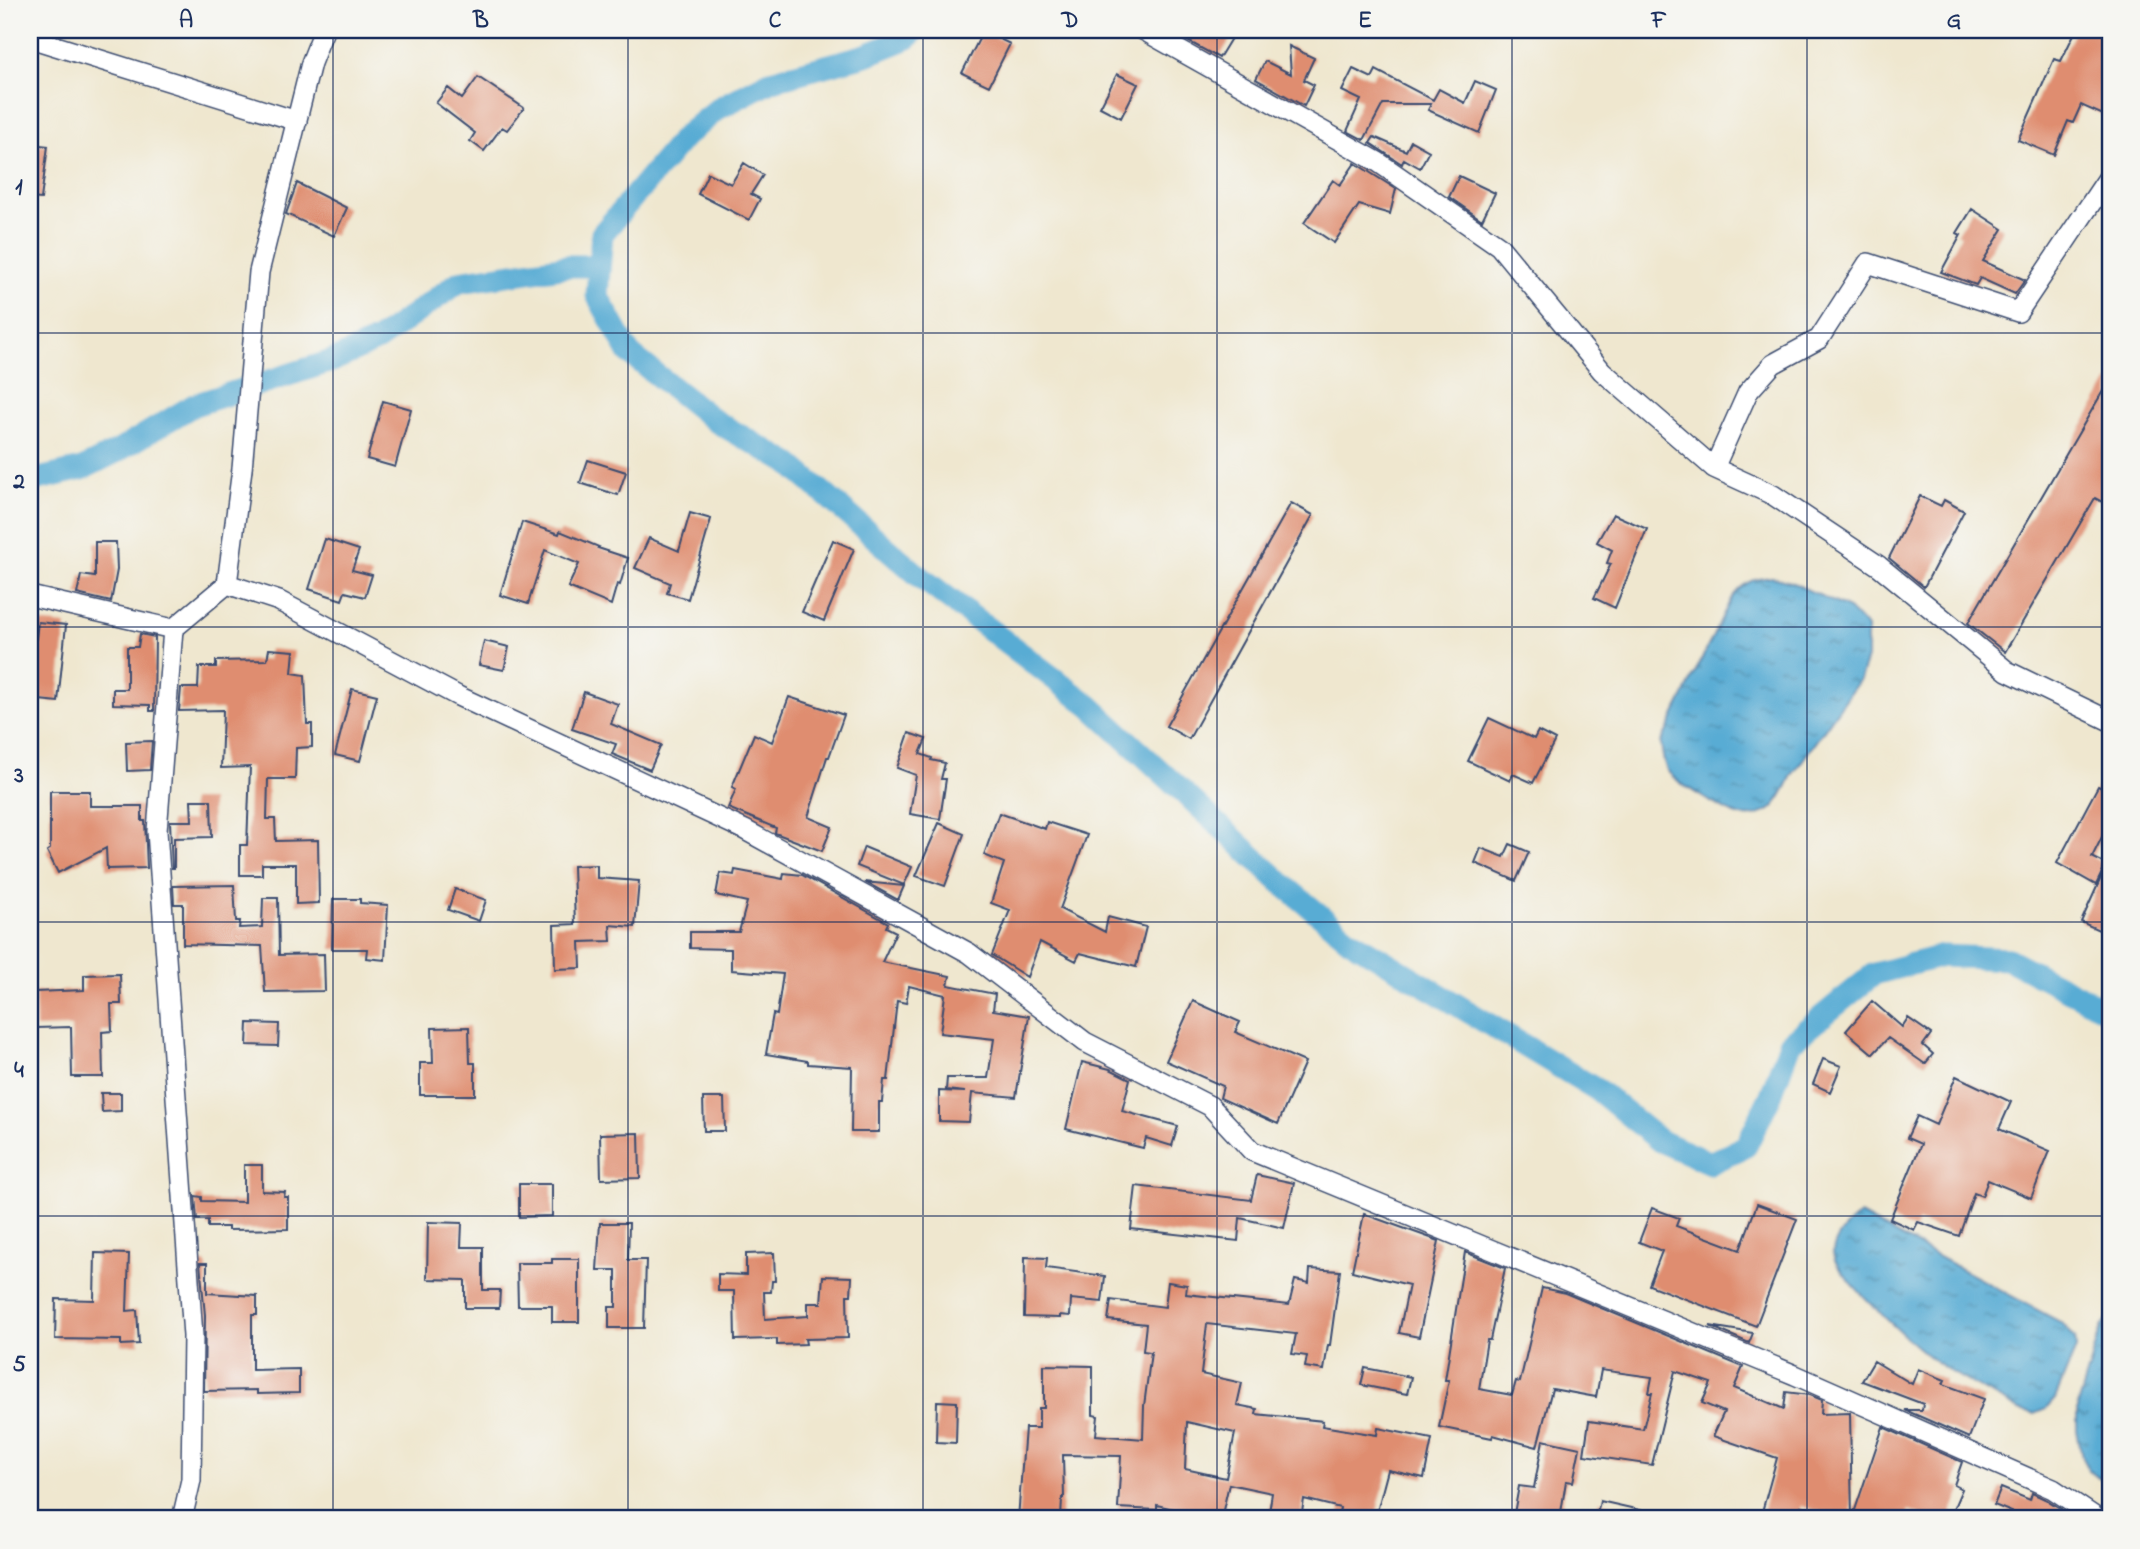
<svg xmlns="http://www.w3.org/2000/svg" width="2140" height="1549" font-family="'Indie Flower',sans-serif">
	<defs>
		<pattern id="water-ripples" width="26" height="14" patternUnits="userSpaceOnUse" patternTransform="scale(1.75)"><rect width="26" height="14" fill="#58acd4"/><path d="M2 4q2-2 4 0t4 0M15 11q2-2 4 0t4 0" fill="none" stroke="#488caf"/></pattern>
	</defs>
	<rect width="100%" height="100%" fill="#f6f6f2"/>
	<filter id="ink" filterUnits="userSpaceOnUse"><feTurbulence type="fractalNoise" baseFrequency=".0143" numOctaves="2"/><feDisplacementMap in="SourceGraphic" scale="14" xChannelSelector="R" yChannelSelector="G"/><feConvolveMatrix kernelMatrix="1 2 1 2 8 2 1 2 1" color-interpolation-filters="sRGB"/></filter>
	<filter id="wash" filterUnits="userSpaceOnUse"><feTurbulence type="fractalNoise" baseFrequency=".00686" numOctaves="4" result="noise"/><feDisplacementMap in="SourceGraphic" scale="28" xChannelSelector="R" yChannelSelector="G"/><feGaussianBlur stdDeviation="1.57" result="paint"/><feColorMatrix in="noise" values="0 0 0 0 0 0 0 0 0 0 0 0 0 0 0 0 0 1.4 0 .05"/><feComposite in="paint" operator="in"/></filter>
	<g filter="url(#wash)">
		<rect width="100%" height="100%" fill="#efe7cf"/>
		<path fill="url(#water-ripples)" stroke="#3a6e99" stroke-width="2" d="M 1772,577 L 1791,582 L 1849,609 L 1867,628 L 1867,658 L 1860,679 L 1792,775 C 1787,786 1781,799 1772,808 C 1765,814 1750,818 1741,816 C 1726,812 1675,783 1667,770 C 1663,762 1662,752 1661,743 L 1731,599 C 1743,582 1752,579 1772,577 Z
			M 1860,1215 L 2062,1323 L 2075,1338 L 2076,1348 L 2055,1399 L 2046,1409 L 2034,1414 L 2019,1410 C 1991,1393 1958,1379 1931,1358 C 1911,1343 1842,1280 1834,1258 C 1829,1243 1848,1222 1860,1215 Z
			M 2110,1316 L 2110,1484 L 2089,1471 L 2082,1458 L 2077,1430 L 2077,1409 L 2097,1342 L 2103,1325 Z"/>
		<g fill="none" stroke-linecap="round" stroke-linejoin="round">
			<path stroke="#58acd4" stroke-width="23" d="M 915,30 L 908,38 L 866,55 L 770,81 L 719,108 L 685,136 L 602,234 L 597,295 L 629,353 L 715,421 L 790,464 L 919,576 L 1090,706 L 1286,887 L 1350,940 L 1599,1091 L 1660,1141 L 1710,1163 L 1746,1146 L 1771,1095 L 1790,1043 L 1874,974 L 1942,956 L 2008,959 L 2110,1012
				M 30,481 L 82,469 L 118,451 L 194,405 L 332,361 L 378,340 L 459,282 L 568,266 L 599,266"/>
		</g>
		<g id="blocks">
			<path fill="#df8d6f" fill-rule="evenodd" d="M 1192,30 L 1236,30 L 1219,58 L 1186,40 Z
				M 2076,30 L 2110,30 L 2110,118 L 2081,105 L 2073,123 L 2068,121 L 2054,155 L 2018,140 L 2054,59 L 2061,61 Z
				M 983,31 L 1010,44 L 989,86 L 962,73 Z
				M 1289,46 L 1314,58 L 1304,80 L 1314,85 L 1304,106 L 1256,79 L 1265,61 L 1291,74 Z
				M 1353,69 L 1372,78 L 1376,70 L 1433,100 L 1439,89 L 1465,103 L 1475,81 L 1496,90 L 1479,133 L 1428,110 L 1431,104 L 1383,104 L 1364,140 L 1347,131 L 1361,100 L 1342,91 Z
				M 1117,74 L 1138,84 L 1121,118 L 1100,107 Z
				M 478,77 L 524,108 L 507,130 L 502,127 L 484,151 L 470,141 L 475,133 L 436,103 L 448,88 L 462,99 Z
				M 1374,137 L 1406,151 L 1411,141 L 1429,151 L 1420,168 L 1404,159 L 1402,164 L 1370,143 Z
				M 30,144 L 48,146 L 41,199 L 30,198 Z
				M 744,163 L 763,175 L 751,194 L 760,199 L 749,220 L 698,194 L 708,173 L 731,184 Z
				M 1355,163 L 1396,189 L 1390,214 L 1359,205 L 1334,243 L 1304,223 L 1333,180 L 1340,185 Z
				M 1459,176 L 1495,193 L 1482,220 L 1449,197 Z
				M 297,183 L 347,208 L 334,236 L 286,214 Z
				M 1972,209 L 2003,229 L 1983,261 L 2025,280 L 2015,294 L 1980,278 L 1976,285 L 1941,272 L 1961,235 L 1957,233 Z
				M 2110,379 L 2110,506 L 2095,498 L 2005,652 L 1968,623 Z
				M 383,401 L 411,409 L 395,467 L 367,459 Z
				M 588,460 L 626,472 L 618,495 L 580,483 Z
				M 1920,496 L 1941,506 L 1944,500 L 1964,511 L 1924,587 L 1889,558 Z
				M 1291,503 L 1313,515 L 1189,739 L 1166,726 Z
				M 690,513 L 711,519 L 688,599 L 667,593 L 670,583 L 635,568 L 649,538 L 679,551 Z
				M 1613,514 L 1647,529 L 1615,608 L 1594,598 L 1611,564 L 1607,563 L 1612,550 L 1597,542 Z
				M 522,522 L 559,534 L 560,531 L 599,547 L 598,548 L 628,558 L 620,585 L 617,584 L 611,605 L 568,587 L 579,564 L 545,550 L 528,604 L 500,595 Z
				M 325,539 L 359,550 L 352,570 L 372,575 L 365,597 L 345,592 L 342,600 L 309,589 Z
				M 833,540 L 854,549 L 824,621 L 802,612 Z
				M 95,542 L 116,542 L 117,570 L 111,602 L 77,594 L 81,575 L 95,577 Z
				M 38,622 L 66,625 L 58,702 L 30,699 L 33,666 L 30,666 L 30,646 L 35,646 Z
				M 140,634 L 155,637 L 154,711 L 150,711 L 150,705 L 113,704 L 113,689 L 127,689 L 127,647 L 138,647 Z
				M 484,641 L 509,647 L 504,670 L 479,665 Z
				M 269,649 L 294,651 L 292,673 L 305,675 L 307,724 L 312,724 L 312,747 L 296,748 L 295,779 L 268,779 L 267,819 L 275,819 L 276,841 L 318,840 L 319,903 L 296,904 L 296,864 L 262,864 L 262,875 L 240,875 L 240,845 L 247,845 L 250,767 L 221,768 L 223,710 L 179,711 L 181,688 L 198,688 L 199,667 L 216,667 L 216,661 L 267,660 Z
				M 352,689 L 377,695 L 360,761 L 335,755 Z
				M 584,692 L 618,704 L 611,724 L 661,745 L 650,770 L 612,754 L 616,744 L 572,729 Z
				M 789,697 L 844,715 L 829,757 L 827,757 L 808,817 L 832,827 L 822,851 L 775,833 L 776,828 L 728,808 L 736,789 L 732,787 L 754,734 L 772,742 Z
				M 1489,718 L 1534,739 L 1538,731 L 1555,740 L 1533,783 L 1513,774 L 1510,781 L 1468,761 Z
				M 909,733 L 926,739 L 920,754 L 932,758 L 931,760 L 945,763 L 941,779 L 946,779 L 940,819 L 910,814 L 916,775 L 897,768 Z
				M 152,741 L 150,770 L 127,771 L 126,742 Z
				M 2098,786 L 2110,792 L 2110,821 L 2092,857 L 2106,864 L 2096,885 L 2057,863 Z
				M 50,791 L 90,791 L 90,806 L 142,806 L 142,821 L 145,821 L 147,868 L 107,869 L 106,848 L 58,873 L 47,851 L 50,849 Z
				M 191,800 L 211,800 L 212,837 L 174,838 L 174,868 L 172,868 L 170,821 L 192,821 Z
				M 999,813 L 1045,829 L 1047,822 L 1087,835 L 1060,909 L 1105,932 L 1108,917 L 1146,927 L 1136,967 L 1080,953 L 1076,961 L 1040,942 L 1027,977 L 992,955 L 1010,910 L 991,903 L 1004,863 L 984,855 Z
				M 939,823 L 964,834 L 945,886 L 916,876 Z
				M 1510,844 L 1529,852 L 1516,881 L 1475,863 L 1481,848 L 1504,857 Z
				M 864,847 L 912,867 L 904,885 L 857,866 Z
				M 2110,858 L 2110,935 L 2081,922 Z
				M 597,865 L 597,878 L 639,881 L 635,927 L 610,925 L 611,941 L 580,942 L 581,968 L 555,969 L 554,925 L 575,924 L 573,866 Z
				M 735,870 L 783,879 L 784,873 L 802,875 L 888,923 L 886,927 L 896,932 L 882,962 L 950,976 L 948,985 L 995,994 L 993,1010 L 1029,1016 L 1016,1097 L 972,1093 L 969,1122 L 939,1121 L 939,1091 L 965,1092 L 946,1090 L 947,1078 L 988,1078 L 994,1039 L 940,1033 L 945,995 L 909,986 L 906,1003 L 897,1001 L 888,1080 L 884,1080 L 882,1102 L 879,1102 L 879,1132 L 851,1132 L 852,1067 L 808,1064 L 808,1061 L 766,1054 L 773,1014 L 777,1015 L 783,974 L 731,970 L 731,949 L 690,948 L 690,932 L 739,932 L 747,902 L 716,895 L 720,873 L 734,875 Z
				M 865,882 L 904,886 L 898,900 Z
				M 234,885 L 236,921 L 240,921 L 239,928 L 262,927 L 263,898 L 278,898 L 279,955 L 324,954 L 325,991 L 265,992 L 262,946 L 183,944 L 183,904 L 174,904 L 173,886 Z
				M 455,889 L 486,900 L 479,921 L 448,910 Z
				M 333,899 L 360,899 L 360,903 L 388,905 L 385,960 L 366,958 L 367,949 L 332,949 Z
				M 120,974 L 121,1004 L 111,1004 L 112,1031 L 102,1032 L 103,1077 L 72,1077 L 71,1027 L 36,1028 L 35,992 L 84,990 L 84,975 Z
				M 1193,1001 L 1240,1022 L 1235,1032 L 1305,1062 L 1278,1124 L 1220,1098 L 1223,1086 L 1166,1061 Z
				M 1872,1001 L 1902,1027 L 1908,1018 L 1931,1034 L 1923,1045 L 1933,1054 L 1925,1064 L 1888,1038 L 1873,1054 L 1846,1031 Z
				M 248,1023 L 279,1024 L 278,1046 L 247,1045 Z
				M 469,1027 L 470,1063 L 475,1063 L 475,1095 L 420,1095 L 420,1063 L 433,1063 L 432,1028 Z
				M 1823,1059 L 1841,1066 L 1830,1092 L 1813,1084 Z
				M 1082,1062 L 1110,1069 L 1130,1079 L 1122,1111 L 1178,1126 L 1172,1146 L 1146,1138 L 1143,1148 L 1066,1129 Z
				M 1956,1076 L 2011,1102 L 1999,1129 L 2050,1151 L 2031,1198 L 1988,1180 L 1982,1196 L 1974,1193 L 1959,1236 L 1918,1222 L 1914,1230 L 1890,1219 L 1921,1144 L 1907,1138 L 1917,1116 L 1936,1125 Z
				M 101,1093 L 121,1093 L 121,1111 L 102,1112 Z
				M 703,1098 L 724,1098 L 725,1131 L 704,1131 Z
				M 639,1133 L 640,1178 L 601,1179 L 600,1134 Z
				M 244,1165 L 262,1165 L 262,1191 L 285,1192 L 284,1197 L 288,1197 L 288,1229 L 228,1230 L 228,1227 L 208,1227 L 208,1220 L 197,1220 L 195,1196 L 202,1197 L 202,1201 L 244,1202 Z
				M 1257,1175 L 1294,1183 L 1284,1228 L 1240,1218 L 1238,1241 L 1131,1229 L 1136,1186 L 1251,1200 Z
				M 519,1184 L 552,1184 L 552,1216 L 519,1217 Z
				M 1757,1204 L 1797,1219 L 1756,1326 L 1649,1285 L 1662,1251 L 1639,1242 L 1652,1208 L 1679,1218 L 1676,1226 L 1740,1250 Z
				M 1364,1214 L 1439,1241 L 1419,1337 L 1399,1333 L 1409,1285 L 1352,1271 Z
				M 428,1222 L 462,1223 L 461,1247 L 483,1247 L 483,1290 L 500,1290 L 499,1308 L 465,1308 L 465,1280 L 427,1279 Z
				M 600,1223 L 629,1223 L 628,1260 L 646,1260 L 644,1328 L 609,1328 L 609,1307 L 616,1307 L 616,1270 L 597,1270 Z
				M 1465,1252 L 1505,1268 L 1490,1340 L 1487,1340 L 1479,1389 L 1512,1395 L 1516,1381 L 1520,1382 L 1542,1288 L 1565,1293 L 1743,1367 L 1734,1388 L 1784,1409 L 1786,1392 L 1810,1395 L 1822,1400 L 1821,1414 L 1850,1413 L 1852,1519 L 1844,1519 L 1801,1506 L 1797,1519 L 1760,1519 L 1777,1458 L 1713,1436 L 1724,1412 L 1702,1403 L 1711,1383 L 1675,1371 L 1652,1465 L 1584,1455 L 1589,1421 L 1643,1429 L 1652,1393 L 1649,1393 L 1652,1377 L 1601,1370 L 1596,1397 L 1552,1389 L 1537,1447 L 1493,1435 L 1492,1438 L 1439,1427 L 1449,1380 L 1445,1380 Z
				M 95,1253 L 129,1254 L 127,1311 L 137,1310 L 139,1344 L 121,1345 L 121,1340 L 55,1339 L 56,1299 L 94,1300 Z
				M 774,1253 L 775,1281 L 772,1281 L 771,1292 L 764,1292 L 765,1319 L 808,1316 L 808,1303 L 821,1303 L 823,1276 L 852,1277 L 851,1295 L 847,1295 L 848,1338 L 805,1339 L 806,1344 L 777,1345 L 777,1339 L 735,1340 L 734,1291 L 718,1291 L 718,1274 L 746,1275 L 746,1254 Z
				M 1025,1257 L 1047,1258 L 1046,1268 L 1105,1276 L 1102,1302 L 1071,1299 L 1070,1316 L 1060,1315 L 1060,1318 L 1024,1317 Z
				M 552,1259 L 579,1259 L 579,1322 L 552,1322 L 552,1306 L 518,1306 L 517,1263 L 552,1263 Z
				M 200,1263 L 207,1263 L 207,1293 L 257,1296 L 257,1315 L 252,1315 L 252,1370 L 299,1369 L 299,1393 L 257,1394 L 257,1390 L 204,1391 L 205,1315 Z
				M 1310,1269 L 1340,1271 L 1330,1345 L 1328,1345 L 1324,1370 L 1305,1367 L 1307,1356 L 1292,1354 L 1296,1334 L 1207,1324 L 1201,1374 L 1242,1383 L 1237,1405 L 1257,1409 L 1256,1414 L 1323,1421 L 1322,1426 L 1377,1435 L 1378,1428 L 1432,1439 L 1424,1478 L 1388,1470 L 1375,1519 L 1338,1519 L 1340,1508 L 1304,1499 L 1301,1519 L 1268,1519 L 1272,1493 L 1229,1484 L 1221,1519 L 1215,1519 L 1157,1505 L 1157,1510 L 1118,1508 L 1121,1456 L 1063,1455 L 1064,1498 L 1062,1498 L 1061,1519 L 1018,1519 L 1025,1428 L 1039,1428 L 1039,1408 L 1044,1408 L 1044,1365 L 1093,1366 L 1093,1415 L 1098,1416 L 1096,1435 L 1143,1439 L 1144,1406 L 1151,1352 L 1143,1351 L 1146,1324 L 1108,1320 L 1111,1300 L 1165,1307 L 1168,1282 L 1187,1285 L 1186,1294 L 1289,1305 L 1295,1280 L 1309,1283 ZM 1187,1422 L 1235,1433 L 1226,1478 L 1185,1469 Z
				M 1710,1326 L 1753,1333 L 1749,1343 Z
				M 1874,1361 L 1912,1384 L 1918,1369 L 1945,1380 L 1943,1384 L 1984,1399 L 1969,1438 L 1905,1410 L 1922,1410 L 1923,1404 L 1862,1381 Z
				M 1365,1368 L 1411,1377 L 1407,1394 L 1361,1385 Z
				M 937,1401 L 957,1402 L 956,1443 L 936,1442 Z
				M 1883,1427 L 1962,1462 L 1954,1485 L 1962,1489 L 1949,1519 L 1931,1519 L 1909,1510 L 1906,1519 L 1852,1519 Z
				M 1543,1440 L 1580,1448 L 1573,1482 L 1566,1481 L 1560,1519 L 1513,1519 L 1519,1486 L 1534,1488 Z
				M 2001,1488 L 2030,1500 L 2032,1493 L 2047,1500 L 2061,1509 L 2057,1519 L 2029,1519 L 1994,1505 Z
				M 1600,1501 L 1649,1512 L 1648,1519 L 1596,1519 Z"/>
		</g>
	</g>
	<g filter="url(#ink)">
		<use href="#blocks" fill-opacity="0" stroke="#3b4b6f" stroke-width="2"/>
		<g fill="none" stroke-linecap="round" stroke-linejoin="round">
			<defs>
				<path id="street" d="M 1143,30 L 1378,162 L 1499,246 L 1602,371 L 1714,468 L 1773,495 L 1879,566 L 2007,671 L 2110,721
					M 30,38 L 297,121
					M 1714,468 L 1748,392 L 1773,364 L 1819,339 L 1868,263 L 2018,312 L 2110,175
					M 227,584 L 242,469 L 259,272 L 311,63 L 324,30
					M 30,596 L 173,629
					M 182,1519 L 191,1480 L 193,1336 L 157,831 L 173,629 L 227,584 L 279,601 L 458,696 L 745,830 L 969,953 L 1085,1042 L 1210,1106 L 1252,1151 L 1795,1375 L 2053,1489 L 2098,1519"/>
			</defs>
			<use href="#street" stroke="#3b4b6f" stroke-width="22"/>
			<use href="#street" stroke="#fff" stroke-width="19"/>
		</g>
	</g>
	<path fill="none" stroke="#1b2f5e" stroke-width="2" stroke-opacity="0.55" d="M 333,30 L 333,1519M 628,30 L 628,1519M 923,30 L 923,1519M 1217,30 L 1217,1519M 1512,30 L 1512,1519M 1807,30 L 1807,1519M 30,333 L 2110,333M 30,627 L 2110,627M 30,922 L 2110,922M 30,1216 L 2110,1216"/>
	<rect width="2140" height="1549" fill="none" stroke="#f6f6f2" stroke-width="77"/>
	<rect x="38" y="38" width="2064" height="1472" fill="none" stroke="#1b2f5e" stroke-width="2.5"/>
	<g font-size="23" text-anchor="middle" font-weight="bold" fill="#1b2f5e">
		<text x="186" y="27">A</text>
		<text x="481" y="27">B</text>
		<text x="775" y="27">C</text>
		<text x="1070" y="27">D</text>
		<text x="1365" y="27">E</text>
		<text x="1659" y="27">F</text>
		<text x="1954" y="27">G</text>
		<text x="19" y="194">1</text>
		<text x="19" y="488">2</text>
		<text x="19" y="782">3</text>
		<text x="19" y="1077">4</text>
		<text x="19" y="1371">5</text>
	</g>
</svg>
